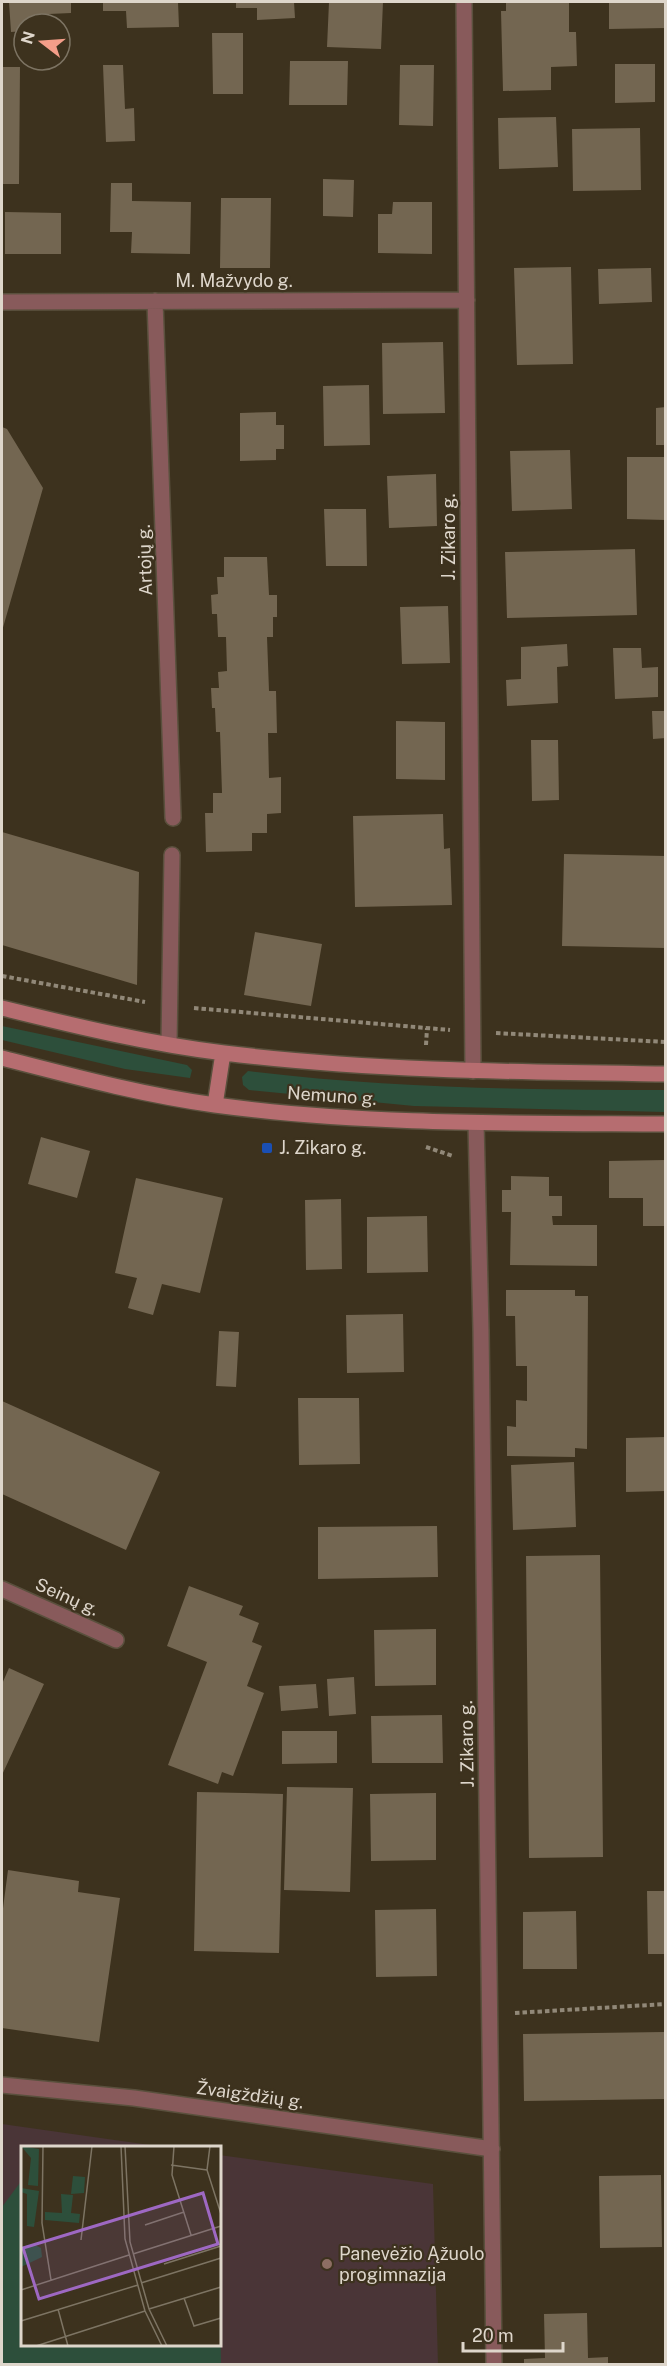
<svg xmlns="http://www.w3.org/2000/svg" width="667" height="2366" font-family="'Public Sans',sans-serif">
	<rect width="100%" height="100%" fill="#3d321e"/>
	<path fill="#4a3537" d="M 2,2124 L 164,2147 L 22,2147 L 22,2344 L 219,2344 L 219,2155 L 433,2184 L 438,2364 L 2,2364 Z"/>
	<path fill="#2d4f3b" d="M 2,1026 L 187,1065 L 192,1070 L 190,1078 L 125,1069 L 2,1040 Z
		M 248,1071 C 387,1088 526,1090 665,1090 L 665,1112 L 414,1106 L 249,1090 L 243,1085 L 242,1077 Z
		M 22,2180 L 22,2344 L 219,2344 L 219,2244 L 221,2364 L 2,2364 L 2,2207 Z"/>
	<path fill="#736651" d="M 9,2 L 71,2 L 71,13 L 49,14 L 49,24 L 24,24 L 24,31 L 11,32 Z
		M 103,2 L 178,2 L 179,27 L 127,28 L 126,11 L 103,11 Z
		M 236,2 L 294,2 L 295,18 L 257,20 L 257,8 L 236,8 Z
		M 329,2 L 383,2 L 381,49 L 327,47 Z
		M 506,2 L 569,2 L 569,32 L 576,32 L 577,66 L 551,67 L 551,90 L 503,91 L 501,11 L 506,11 Z
		M 609,2 L 666,2 L 666,28 L 609,29 Z
		M 212,33 L 243,33 L 243,94 L 213,94 Z
		M 290,61 L 348,61 L 347,105 L 289,105 Z
		M 615,64 L 655,64 L 655,102 L 615,103 Z
		M 103,65 L 123,65 L 125,109 L 134,108 L 135,141 L 106,142 Z
		M 400,65 L 434,65 L 433,126 L 399,125 Z
		M 2,67 L 20,67 L 19,184 L 2,184 Z
		M 556,117 L 558,167 L 499,169 L 498,118 Z
		M 640,128 L 641,190 L 573,191 L 572,129 Z
		M 323,179 L 354,180 L 353,217 L 323,216 Z
		M 111,183 L 132,183 L 132,201 L 191,202 L 190,254 L 131,253 L 132,232 L 110,232 Z
		M 221,198 L 271,198 L 270,268 L 220,268 Z
		M 393,202 L 432,202 L 432,254 L 378,253 L 378,214 L 392,214 Z
		M 5,212 L 61,213 L 61,254 L 5,254 Z
		M 571,267 L 573,364 L 517,365 L 514,268 Z
		M 651,268 L 652,302 L 599,304 L 598,269 Z
		M 443,342 L 445,413 L 383,414 L 382,343 Z
		M 369,385 L 370,445 L 324,446 L 323,386 Z
		M 666,407 L 666,445 L 656,445 L 656,408 Z
		M 276,412 L 276,425 L 284,425 L 284,449 L 276,449 L 276,460 L 240,461 L 240,413 Z
		M 2,427 L 7,429 L 43,488 L 2,631 Z
		M 570,450 L 572,509 L 512,511 L 510,451 Z
		M 627,457 L 666,457 L 666,520 L 627,519 Z
		M 436,474 L 437,526 L 389,528 L 387,476 Z
		M 324,509 L 366,509 L 367,566 L 326,566 Z
		M 635,549 L 637,615 L 507,618 L 505,552 Z
		M 224,557 L 267,557 L 269,595 L 277,595 L 277,617 L 273,617 L 273,637 L 267,637 L 269,691 L 276,691 L 277,733 L 268,733 L 269,778 L 281,777 L 281,813 L 267,814 L 267,833 L 252,833 L 252,851 L 206,852 L 205,813 L 213,813 L 213,793 L 222,793 L 220,732 L 216,732 L 215,708 L 212,708 L 211,688 L 219,688 L 218,672 L 227,671 L 226,637 L 218,637 L 217,614 L 212,614 L 211,595 L 218,594 L 217,577 L 224,577 Z
		M 448,606 L 450,663 L 402,664 L 400,607 Z
		M 567,644 L 568,666 L 557,667 L 558,703 L 507,706 L 506,680 L 521,679 L 521,647 Z
		M 613,648 L 641,648 L 642,668 L 658,667 L 658,697 L 615,699 Z
		M 652,711 L 666,711 L 666,738 L 653,739 Z
		M 396,721 L 445,722 L 445,780 L 396,779 Z
		M 531,740 L 558,740 L 559,800 L 532,801 Z
		M 443,814 L 444,849 L 450,848 L 452,905 L 355,907 L 353,816 Z
		M 2,832 L 139,872 L 137,985 L 2,945 Z
		M 564,854 L 666,856 L 666,948 L 562,946 Z
		M 255,932 L 322,944 L 311,1006 L 244,995 Z
		M 41,1137 L 90,1151 L 77,1198 L 28,1184 Z
		M 666,1160 L 666,1226 L 643,1226 L 643,1198 L 609,1198 L 609,1161 Z
		M 511,1176 L 549,1177 L 549,1196 L 562,1196 L 562,1216 L 552,1216 L 553,1225 L 597,1225 L 597,1266 L 510,1265 L 511,1212 L 502,1212 L 502,1190 L 511,1190 Z
		M 136,1178 L 223,1198 L 200,1293 L 162,1284 L 153,1315 L 128,1308 L 137,1278 L 115,1273 Z
		M 341,1199 L 342,1269 L 306,1270 L 305,1200 Z
		M 427,1216 L 428,1272 L 367,1273 L 367,1217 Z
		M 506,1290 L 575,1290 L 575,1296 L 588,1296 L 587,1449 L 575,1448 L 575,1457 L 507,1456 L 507,1426 L 516,1427 L 516,1400 L 527,1401 L 527,1366 L 516,1366 L 515,1316 L 506,1316 Z
		M 403,1314 L 404,1372 L 347,1373 L 346,1315 Z
		M 219,1331 L 239,1332 L 236,1387 L 216,1386 Z
		M 298,1398 L 359,1398 L 360,1464 L 299,1465 Z
		M 2,1401 L 160,1472 L 126,1550 L 2,1494 Z
		M 666,1437 L 666,1491 L 626,1492 L 626,1438 Z
		M 574,1462 L 576,1527 L 513,1530 L 511,1465 Z
		M 437,1526 L 438,1577 L 318,1579 L 318,1527 Z
		M 600,1555 L 603,1857 L 529,1858 L 526,1556 Z
		M 189,1586 L 243,1606 L 239,1615 L 259,1623 L 252,1642 L 262,1646 L 247,1686 L 264,1693 L 233,1776 L 222,1772 L 218,1784 L 168,1765 L 207,1662 L 167,1646 Z
		M 436,1629 L 436,1685 L 375,1686 L 374,1630 Z
		M 9,1668 L 44,1684 L 2,1775 L 2,1684 Z
		M 354,1677 L 356,1714 L 329,1716 L 327,1679 Z
		M 316,1684 L 318,1708 L 281,1711 L 279,1686 Z
		M 442,1715 L 443,1763 L 372,1763 L 371,1716 Z
		M 282,1731 L 337,1731 L 337,1763 L 282,1764 Z
		M 287,1787 L 353,1788 L 350,1892 L 284,1890 Z
		M 197,1792 L 283,1794 L 279,1953 L 194,1951 Z
		M 436,1793 L 436,1860 L 371,1861 L 370,1794 Z
		M 8,1870 L 79,1881 L 78,1892 L 120,1898 L 99,2042 L 2,2028 L 2,1916 Z
		M 647,1891 L 666,1891 L 666,1954 L 648,1954 Z
		M 436,1909 L 437,1976 L 376,1977 L 375,1910 Z
		M 576,1911 L 577,1969 L 523,1969 L 523,1912 Z
		M 664,2032 L 664,2099 L 524,2101 L 523,2034 Z
		M 661,2175 L 662,2247 L 600,2248 L 599,2176 Z
		M 587,2313 L 588,2358 L 608,2357 L 608,2364 L 524,2364 L 524,2359 L 545,2358 L 544,2314 Z"/>
	<g fill="none" stroke-linecap="round" stroke-linejoin="round">
		<defs>
			<path id="street" d="M 464,2 L 473,1071
				M 155,301 L 173,818
				M 2,302 L 467,300
				M 169,1044 L 172,855
				M 476,1123 L 481,1330 L 494,2364
				M 2,1589 L 116,1640
				M 2,2085 L 134,2098 L 492,2149"/>
			<path id="secondary" d="M 2,1008 C 75,1026 150,1044 224,1053 C 371,1071 518,1072 666,1074
				M 2,1058 C 72,1076 143,1095 215,1105 C 364,1125 515,1123 666,1124
				M 215,1105 L 223,1053"/>
		</defs>
		<use href="#street" stroke="#5a503d" stroke-width="18"/>
		<use href="#secondary" stroke="#5a503d" stroke-width="18"/>
		<path stroke="#918878" stroke-width="4" stroke-dasharray="4.5 3" stroke-linecap="butt" d="M 2,976 L 145,1002
			M 194,1008 L 450,1030
			M 496,1033 L 666,1042
			M 426,1045 L 427,1028
			M 426,1147 L 453,1156
			M 515,2013 L 666,2004"/>
		<use href="#street" stroke="#885a5b" stroke-width="15"/>
		<use href="#secondary" stroke="#b66d70" stroke-width="15"/>
	</g>
	<rect fill="#1a4fb4" stroke="#3d321e" stroke-width="2" x="261" y="1142" width="12" height="12" rx="3"/>
	<circle fill="#8d6e63" stroke="#3d321e" stroke-width="2" cx="327" cy="2264" r="6"/>
	<g text-anchor="middle" stroke-width="4.5" stroke-linejoin="round" paint-order="stroke">
		<g font-size="18" fill="#ded6cb" stroke="#3d321e">
			<text x="234" y="287">M. Mažvydo g.</text>
			<text transform="translate(449 537) rotate(-90)" y="6">J. Zikaro g.</text>
			<text transform="translate(145 560) rotate(-92)" y="6">Artojų g.</text>
			<text transform="translate(332 1096) rotate(4)" y="6">Nemuno g.</text>
			<text transform="translate(67 1597) rotate(24)" y="6">Seinų g.</text>
			<text transform="translate(467 1744) rotate(-91)" y="6">J. Zikaro g.</text>
			<text transform="translate(250 2095) rotate(8)" y="6">Žvaigždžių g.</text>
		</g>
		<g font-size="18" fill="#ded6cb" stroke="#3d321e" text-anchor="start">
			<text x="279" y="1154">J. Zikaro g.</text>
			<text x="339" y="2260">Panevėžio Ąžuolo<tspan x="339" dy="21">progimnazija</tspan></text>
		</g>
	</g>
	<g transform="translate(21 2146)">
		<rect width="200" height="200" fill="#3d321e"/>
		<path d="M 0,0 L 18,3 L 17,40 L 7,39 L 10,12 ZM 52,30 L 64,31 L 63,47 L 50,48 ZM 0,42 L 18,45 L 13,81 L 6,80 L 6,48 L 0,46 ZM 40,48 L 52,49 L 50,67 L 59,68 L 58,77 L 24,74 L 24,66 L 41,67 ZM 12,98 L 20,102 L 21,111 L 0,121 L 0,101 Z" fill="#2d4f3b"/>
		<path fill="none" stroke="#7d7463" stroke-width="1.5" d="M 22,0 L 21,77 L 30,134M 100,0 L 104,93 L 124,165 L 141,200M 104,0 L 109,96 L 128,163 L 146,200M 153,0 L 151,29 L 170,89M 189,0 L 186,24 L 200,68M 150,19 L 186,24M 124,79 L 163,66M 60,94 L 71,0M 112,108 L 200,80M 143,118 L 200,100M 120,137 L 200,112M 0,144 L 108,109M 163,152 L 173,180 L 200,172M 37,163 L 47,200M 128,163 L 200,141M 0,175 L 117,139M 15,200 L 124,165"/>
		<path fill="#9e68c3" fill-opacity="0.15" stroke="#9e68c3" stroke-width="3" d="M 182,47 L 197,98 L 18,153 L 2,102 Z"/>
		<rect width="200" height="200" fill="none" stroke="#ded6cb" stroke-width="3"/>
	</g>
	<rect width="667" height="2366" fill="none" stroke="#ded6cb" stroke-width="6"/>
	<g transform="translate(42 42) rotate(287)"><circle r="28" fill="#3d321e" stroke="#7d7463" stroke-width="1.5"/>
	<path d="M0-4.5L10 22L0 15L-10 22Z" fill="#f49e89"/>
	<text y="-9" font-size="16" font-weight="bold" text-anchor="middle" fill="#ded6cb">N</text>
	</g>
	<path d="M463 2342v9h100v-9" fill="none" stroke="#ded6cb" stroke-width="3"/>
	<text x="472" y="2342" font-size="18" fill="#ded6cb" stroke="#3d321e" stroke-width="4.5" paint-order="stroke">20 m</text>
</svg>
